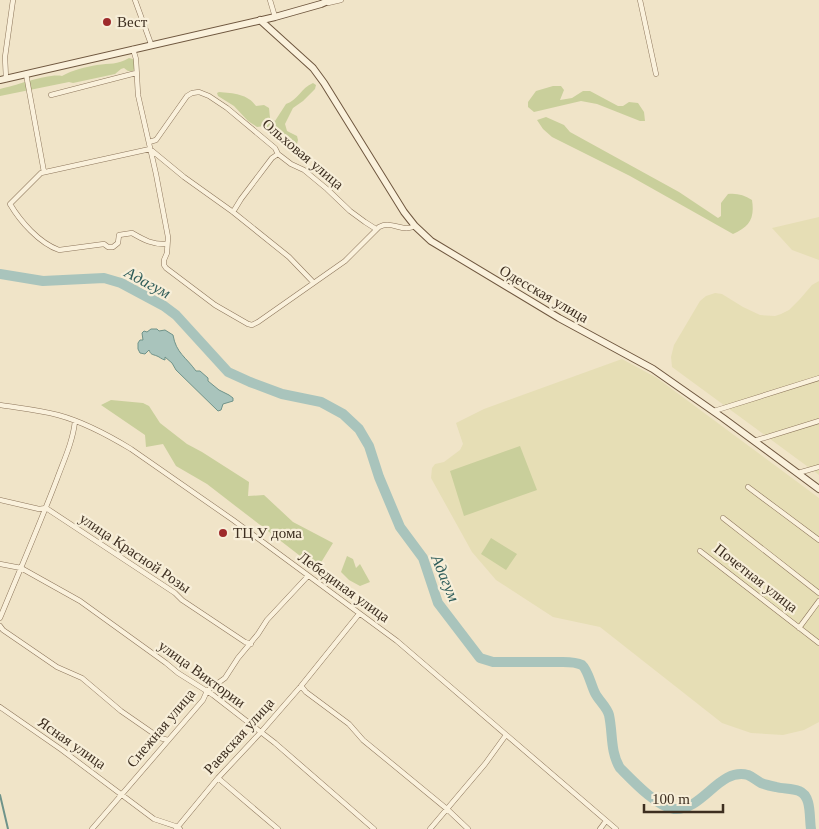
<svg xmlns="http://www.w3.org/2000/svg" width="819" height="829" font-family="'Times New Roman',serif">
	<rect width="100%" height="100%" fill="#f0e4c8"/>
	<path fill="#e6deb5" d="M 819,217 L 819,260 L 792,250 L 772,228 Z
		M 819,281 L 819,475 L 672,367 L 671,357 L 674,345 L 700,301 L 706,296 L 715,293 L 722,294 L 743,307 L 760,315 L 775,316 L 781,314 L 789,310 L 800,299 L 812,285 Z
		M 622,359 L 657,378 L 819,498 L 819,722 L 804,730 L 783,735 L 751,733 L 722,723 L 600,627 L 553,617 L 496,580 L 472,552 L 431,478 L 432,468 L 435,464 L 444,462 L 460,450 L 463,444 L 456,423 L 484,409 Z"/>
	<path fill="#c9cf9b" d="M 129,58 L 133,59 L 134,61 L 134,69 L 133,71 L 128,71 L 124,68 L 121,69 L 115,74 L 73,83 L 69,82 L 0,96 L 0,89 C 15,86 49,73 62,76 C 72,70 86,67 97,65 C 110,63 117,65 129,58 Z
		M 313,83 L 316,85 L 315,89 L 303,101 L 293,108 L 285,124 L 287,131 L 297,136 L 298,140 L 297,144 C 282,147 276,135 264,126 L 257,127 L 248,121 L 234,106 L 218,96 L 217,93 L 219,92 C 233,93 248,94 256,106 L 264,105 L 269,108 L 270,118 L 275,121 L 286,104 C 298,100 301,88 313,83 Z
		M 553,86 L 561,86 L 564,90 L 560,100 L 572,98 L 583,91 L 590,91 L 618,106 L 623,106 L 629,102 L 638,103 L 644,112 L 645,121 L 640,121 L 597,104 L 581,101 L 534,112 L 528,107 L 528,102 L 536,91 Z
		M 546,117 L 564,125 L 570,132 L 679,192 L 718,218 L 721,216 L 721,203 L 728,194 C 737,193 744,195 752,200 C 755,219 749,227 733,234 L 630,176 L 552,137 L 543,129 L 537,120 Z
		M 111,400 L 143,403 L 149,406 L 160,423 L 187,444 L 202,452 L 249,482 L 248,496 L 264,495 L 293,522 L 333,543 L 317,569 L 207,484 L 176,466 L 163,444 L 146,447 L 145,435 L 101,405 Z
		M 520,446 L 537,490 L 464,516 L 450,471 Z
		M 491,538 L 517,554 L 506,570 L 481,554 Z
		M 347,556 L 353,559 L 356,568 L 360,564 L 370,582 L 360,586 L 349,580 L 341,572 Z"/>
	<path fill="#a9c4bc" stroke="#6f938a" d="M 151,329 L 157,329 L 159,331 L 165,330 L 173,335 C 176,353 186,357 196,371 L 200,371 L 208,378 L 208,381 L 219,390 L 229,395 L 233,398 L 233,401 L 223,404 L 221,410 L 218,411 L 176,370 L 172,363 L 165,357 L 165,360 C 161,359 160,357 157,356 C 152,354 151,355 149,350 L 145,354 L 140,353 L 138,349 L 138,343 L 140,340 L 143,340 L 142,333 L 144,331 L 147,332 Z"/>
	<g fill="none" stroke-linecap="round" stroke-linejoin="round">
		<path stroke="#6f938a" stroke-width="2" d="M 0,795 L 8,829"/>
		<path stroke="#a9c4bc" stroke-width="10" d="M 0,274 L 43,281 L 104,278 L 121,283 L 164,306 L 176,315 L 228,372 L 250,382 L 282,394 L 321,402 L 343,414 L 359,429 L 369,446 L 379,477 L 400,527 L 423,558 L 438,603 L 480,658 L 493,662 L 563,662 C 569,662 576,662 582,665 C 588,670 591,685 595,693 C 599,701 607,707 609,715 C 613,733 610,752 620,768 C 632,780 657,807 674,809 C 703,811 719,767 748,775 C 753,777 757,781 761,783 C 766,785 771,786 776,787 C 783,789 792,788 799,791 C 812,796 809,817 811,829"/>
		<defs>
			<path id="street" d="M 135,0 L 151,44
				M 270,0 L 275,17
				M 640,0 L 656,74
				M 328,3 L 341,0
				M 133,49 L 136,59 L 138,95 L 156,174 L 168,237 L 167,253 L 164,260 L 164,265 L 166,268 L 215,305 L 248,324 L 252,325 L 258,322 L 345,261 L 379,227 C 393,220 401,233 415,226
				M 26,74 L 44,172
				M 6,79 L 5,57 L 13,0
				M 51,95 L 136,73
				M 149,142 L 156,140 L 187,96 L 192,93 L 199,92 L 209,96 L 227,108 L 275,148 L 278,154 L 291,164 L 304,170 L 327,189 L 350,211 L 365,222 L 376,229
				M 233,212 L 241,199 L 272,158 L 278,154
				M 167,244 C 153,245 144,240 132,233 L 119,235 L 118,243 L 113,247 L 108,247 L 104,244 L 59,250 C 39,243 20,221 10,204 L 41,173 L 150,149 L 184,177 L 233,212 L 289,257 L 313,282
				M 0,405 C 19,408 39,410 58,415 C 84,422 108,435 131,449 L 233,520 L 397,641 L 616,829
				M 714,411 L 819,378
				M 754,441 L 819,421
				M 798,473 L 819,467
				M 748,487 L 819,540
				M 0,500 L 39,509 L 46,508 L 175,593 L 182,600 L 245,642 L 251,644
				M 723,518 L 819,593
				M 700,551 L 819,643
				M 0,564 L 21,568 L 80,601 L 166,663 L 178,673 L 213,695 L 275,743 L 374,829
				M 0,618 C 19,572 39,526 57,479 C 64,460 73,441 75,421
				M 0,626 L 3,630 L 57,667 L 82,678 L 121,711 L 160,738 L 168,740
				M 799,628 L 819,601
				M 301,686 L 306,692 L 349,724 L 363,740 L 447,809 L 468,829
				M 0,707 L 62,750 L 154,819 L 178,827 L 180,829
				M 218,778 L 278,829
				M 92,829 L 203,700 L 207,691 L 225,678 L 238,658 L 258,634 L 267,620 L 308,576
				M 176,829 L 218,778 L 261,732 L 301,686 L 359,614
				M 430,829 L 485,764 L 506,735
				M 600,829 L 606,821"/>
			<path id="secondary" d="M 260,20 L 313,68 L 324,83 L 404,212 L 415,226 L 431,241 L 559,318 L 653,369 L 723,418 L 819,489
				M 0,80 L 275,17 L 321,4 L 330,0"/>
		</defs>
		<use href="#street" stroke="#8d765c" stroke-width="5.5"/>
		<use href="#secondary" stroke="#6f573f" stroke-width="8"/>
		<use href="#street" stroke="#faf1dc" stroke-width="4.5"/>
		<use href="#secondary" stroke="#faf1dc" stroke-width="6"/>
	</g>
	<g fill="#9e2a2b" stroke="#f7eed8" stroke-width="2">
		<circle cx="107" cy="22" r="5"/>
		<circle cx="223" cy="533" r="5"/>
	</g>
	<g text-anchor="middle" stroke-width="4.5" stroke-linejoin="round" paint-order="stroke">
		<g font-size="15" fill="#3d2e20" stroke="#f7eed8" text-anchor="start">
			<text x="117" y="27">Вест</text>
			<text x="233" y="538">ТЦ У дома</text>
		</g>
		<g font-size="15" fill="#3d2e20" stroke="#f7eed8">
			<text transform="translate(303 154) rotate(40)" y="5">Ольховая улица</text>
			<text transform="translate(544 294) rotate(30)" y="5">Одесская улица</text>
			<text transform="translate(135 553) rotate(34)" y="5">улица Красной Розы</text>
			<text transform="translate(756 578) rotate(38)" y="5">Почетная улица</text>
			<text transform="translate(344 587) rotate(36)" y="5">Лебединая улица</text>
			<text transform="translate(202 674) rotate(36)" y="5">улица Виктории</text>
			<text transform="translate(161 728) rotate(-50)" y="5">Снежная улица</text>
			<text transform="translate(239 736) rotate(-48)" y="5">Раевская улица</text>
			<text transform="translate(72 743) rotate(35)" y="5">Ясная улица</text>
		</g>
		<g font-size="16" font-style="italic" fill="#2f5d5a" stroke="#f7eed8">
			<text transform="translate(148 282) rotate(28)" y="6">Адагум</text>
			<text transform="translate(446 578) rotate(67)" y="6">Адагум</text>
		</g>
	</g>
	<path d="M644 804v8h79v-8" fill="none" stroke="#3d2e20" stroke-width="2.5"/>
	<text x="652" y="804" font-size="15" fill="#3d2e20" stroke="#f7eed8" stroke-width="4" paint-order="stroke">100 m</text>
</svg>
